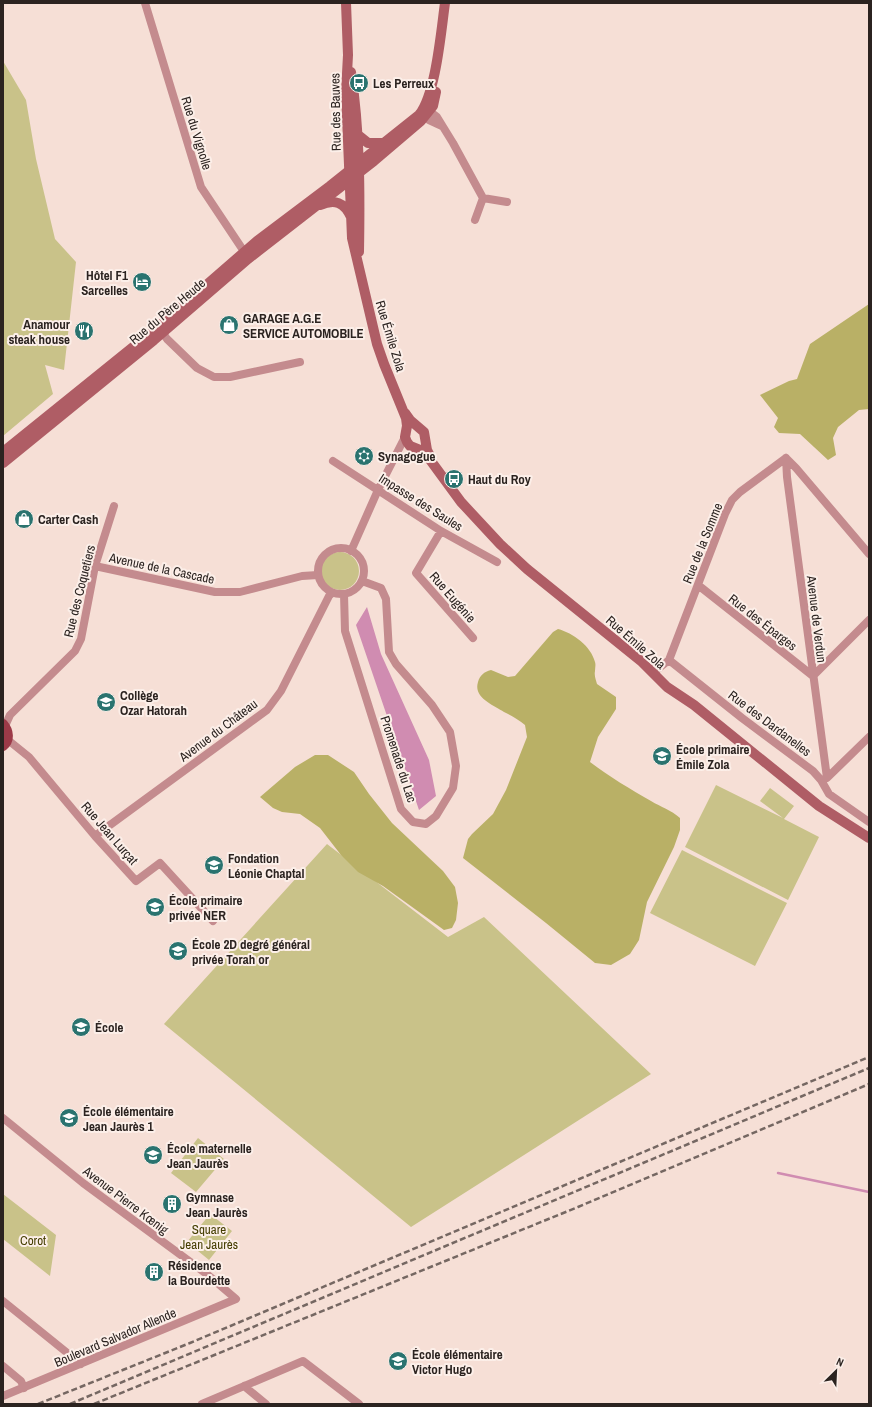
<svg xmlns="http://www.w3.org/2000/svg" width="872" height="1407" font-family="'Archivo Narrow',sans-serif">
	<rect width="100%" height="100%" fill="#f6dfd6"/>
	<path fill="#c9c289" d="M 3,61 L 26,100 L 36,159 L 55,239 L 76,262 L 64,370 L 45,365 L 53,394 L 3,436 Z
		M321 571a19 19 0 1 1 38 0a19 19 0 1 1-38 0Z
		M 716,785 L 783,818 L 760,801 L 770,788 L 794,806 L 784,819 L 819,837 L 788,900 L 685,847 Z
		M 327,844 L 448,937 L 484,917 L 651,1074 L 411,1227 L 164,1024 Z
		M 682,850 L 787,903 L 755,966 L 650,913 Z
		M 198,1138 L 224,1159 L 196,1192 L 171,1173 Z
		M 3,1194 L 56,1235 L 50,1276 L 3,1239 Z
		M 210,1214 L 232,1231 L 209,1260 L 187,1242 Z"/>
	<path fill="#b9b066" d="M 869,304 L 869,409 L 859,410 L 838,427 L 833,438 L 836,455 L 828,460 L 800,434 L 779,433 L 774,427 L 778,418 L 760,395 L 789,381 L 797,379 L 810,344 Z
		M 558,629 C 573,633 591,646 595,662 C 596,665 595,668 595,671 C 594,676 596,680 597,684 L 616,697 L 616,709 L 598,737 L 590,762 C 610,777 630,789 651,801 C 661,807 671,810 680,818 L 680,830 L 674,847 L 647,902 L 639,940 L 630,954 L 611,965 L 595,963 L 546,923 L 463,858 L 468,839 L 472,834 L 493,814 L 506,790 L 527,737 L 525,725 C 519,720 512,716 504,712 C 494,705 473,698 478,682 C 480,675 484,672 491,670 L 508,677 L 515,676 L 553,632 Z
		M 315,755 L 328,755 L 354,772 L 369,794 L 392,823 L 443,871 L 455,887 L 458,903 L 456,920 L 452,928 L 444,930 L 383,886 L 358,872 L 341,855 L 320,828 L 300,814 L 282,812 L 273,808 L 260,797 L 295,767 Z"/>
	<path fill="#d08cb1" d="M 367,607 L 381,654 L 429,760 L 436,796 L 419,810 L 356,625 Z"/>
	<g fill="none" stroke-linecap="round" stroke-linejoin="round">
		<path stroke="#d08cb1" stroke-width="2.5" d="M 778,1173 L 869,1192"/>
		<path stroke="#c48b8e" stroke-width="8" d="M 145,3 L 201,187 L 247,256
			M 424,107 L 437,117 L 453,143 L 483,198 L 507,202
			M 420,113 L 429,120 L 442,126
			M 475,220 L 483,198
			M 160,329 L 167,339 L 197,368 L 214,377 L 230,377 L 300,362
			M 786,458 L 787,477 L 827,778 L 821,780
			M 786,458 L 796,468 L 869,554
			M 333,461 L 441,531 L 497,562
			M 441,531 L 416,573 L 473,638
			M318 571a23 23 0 1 1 46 0a23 23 0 1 1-46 0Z
			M 351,551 L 378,490 L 406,435
			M 95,566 L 215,592 L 240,592 L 302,576 L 318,575
			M 698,585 L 813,676 L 869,620
			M 344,594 L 345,631 L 401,809 L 413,822 L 426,824 L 436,816 L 453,788 L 456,766 L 450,732 L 432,705 L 396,664 L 389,652 L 386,599 L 381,588 L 362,581
			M 669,660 L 742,718 L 813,771 L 821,780 L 829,794 L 869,822
			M 653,673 L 669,660 L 725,514 L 732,500 L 740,492 L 786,458
			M 5,726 L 10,715 L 75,651 L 81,639 L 95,566 L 114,506
			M 8,740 L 29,757 L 95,836 L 136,881 L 160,863 L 213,921
			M 827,778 L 869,737
			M 95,836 L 267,710 L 281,691 L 329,596 L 332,593
			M 3,1118 L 83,1183 L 208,1275 L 236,1299 L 3,1396
			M 3,1301 L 81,1364
			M 3,1366 L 21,1381 L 24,1388
			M 244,1386 L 266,1404
			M 202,1404 L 303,1361 L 359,1404"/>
		<path stroke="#af5d65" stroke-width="10" d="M 346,3 L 348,55 L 346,92 L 352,238 L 377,344 L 384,364 L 406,418 L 407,426 L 405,437 L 407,442 L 410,446 L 420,450 L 428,457 L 461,502 L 500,544 L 527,569 L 641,661 L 667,687 L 694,705 L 819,806 L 869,838
			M 351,72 C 360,132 360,192 359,252
			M 358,135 L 368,143 L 382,143
			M 320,205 C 335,199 344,202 351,217
			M 405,413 L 410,420 L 424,432 L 427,450 L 431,458
			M 3,452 L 158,327 L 257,241 L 330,186 L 419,115 C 436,94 441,31 445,3
			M 3,463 L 154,340 L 248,259 L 374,161 L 421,121 L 433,106 L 436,92"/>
		<path stroke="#9d3a48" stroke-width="10" d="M 3,724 C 9,731 10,740 3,746"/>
		<path stroke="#756762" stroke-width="2.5" stroke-dasharray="6 3" stroke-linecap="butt" d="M 38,1404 L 190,1343 L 869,1057
			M 70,1404 L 869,1068
			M 94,1404 L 578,1207 L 869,1084"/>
	</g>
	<defs>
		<symbol id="bus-disc" viewBox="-11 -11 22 22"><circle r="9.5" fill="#2a736f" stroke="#fcefe9"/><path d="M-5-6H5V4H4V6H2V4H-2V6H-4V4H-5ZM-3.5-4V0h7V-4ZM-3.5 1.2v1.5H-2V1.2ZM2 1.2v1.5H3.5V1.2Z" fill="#fff"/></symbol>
		<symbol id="hotel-disc" viewBox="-11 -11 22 22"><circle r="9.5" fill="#2a736f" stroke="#fcefe9"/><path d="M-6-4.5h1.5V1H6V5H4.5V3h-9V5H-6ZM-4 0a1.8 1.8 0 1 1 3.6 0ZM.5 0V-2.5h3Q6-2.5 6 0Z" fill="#fff"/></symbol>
		<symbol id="shop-disc" viewBox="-11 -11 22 22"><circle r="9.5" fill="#2a736f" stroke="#fcefe9"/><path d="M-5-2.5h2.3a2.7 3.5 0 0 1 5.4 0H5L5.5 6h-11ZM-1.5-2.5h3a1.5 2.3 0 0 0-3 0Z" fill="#fff"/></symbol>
		<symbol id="restaurant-disc" viewBox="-11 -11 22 22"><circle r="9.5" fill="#2a736f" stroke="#fcefe9"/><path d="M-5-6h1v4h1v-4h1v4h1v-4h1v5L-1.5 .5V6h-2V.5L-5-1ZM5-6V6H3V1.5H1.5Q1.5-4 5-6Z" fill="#fff"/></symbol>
		<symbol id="synagogue-disc" viewBox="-11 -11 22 22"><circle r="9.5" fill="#2a736f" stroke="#fcefe9"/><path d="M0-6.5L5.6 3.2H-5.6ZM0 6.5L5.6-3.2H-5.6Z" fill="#fff"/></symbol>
		<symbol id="school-disc" viewBox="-11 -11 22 22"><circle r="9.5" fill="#2a736f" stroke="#fcefe9"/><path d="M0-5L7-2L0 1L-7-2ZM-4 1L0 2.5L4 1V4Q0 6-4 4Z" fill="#fff"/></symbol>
		<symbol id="university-disc" viewBox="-11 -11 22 22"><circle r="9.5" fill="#2a736f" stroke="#fcefe9"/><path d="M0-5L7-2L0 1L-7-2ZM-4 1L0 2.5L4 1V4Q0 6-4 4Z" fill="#fff"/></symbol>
		<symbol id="building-disc" viewBox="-11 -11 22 22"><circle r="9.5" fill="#2a736f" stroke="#fcefe9"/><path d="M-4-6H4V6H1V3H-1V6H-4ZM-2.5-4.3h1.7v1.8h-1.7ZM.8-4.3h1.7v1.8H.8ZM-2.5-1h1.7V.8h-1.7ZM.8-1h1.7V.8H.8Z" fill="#fff"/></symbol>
	</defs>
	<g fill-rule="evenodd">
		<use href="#bus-disc" x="348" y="72" width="22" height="22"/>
		<use href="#hotel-disc" x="131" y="271" width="22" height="22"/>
		<use href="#shop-disc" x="218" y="314" width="22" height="22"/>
		<use href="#restaurant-disc" x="73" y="320" width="22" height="22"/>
		<use href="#synagogue-disc" x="353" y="445" width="22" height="22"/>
		<use href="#bus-disc" x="443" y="468" width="22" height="22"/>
		<use href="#shop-disc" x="13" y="508" width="22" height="22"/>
		<use href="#school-disc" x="95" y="691" width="22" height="22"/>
		<use href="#school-disc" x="651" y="745" width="22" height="22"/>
		<use href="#university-disc" x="203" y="854" width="22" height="22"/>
		<use href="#school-disc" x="144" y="896" width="22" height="22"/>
		<use href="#school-disc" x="167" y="940" width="22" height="22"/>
		<use href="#school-disc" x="70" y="1016" width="22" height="22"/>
		<use href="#school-disc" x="58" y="1107" width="22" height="22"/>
		<use href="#school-disc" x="142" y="1144" width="22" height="22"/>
		<use href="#building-disc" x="161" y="1193" width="22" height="22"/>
		<use href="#building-disc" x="143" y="1261" width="22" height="22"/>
		<use href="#school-disc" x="387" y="1350" width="22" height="22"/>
	</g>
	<g text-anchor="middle" stroke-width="4" stroke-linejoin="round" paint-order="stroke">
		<g font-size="13" font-weight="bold" fill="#2b2320" stroke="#fcefe9" text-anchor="start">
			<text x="373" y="88">Les Perreux</text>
			<text x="128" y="280" text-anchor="end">Hôtel F1<tspan x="128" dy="15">Sarcelles</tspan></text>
			<text x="243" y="323">GARAGE A.G.E<tspan x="243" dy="15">SERVICE AUTOMOBILE</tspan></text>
			<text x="70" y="329" text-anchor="end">Anamour<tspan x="70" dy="15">steak house</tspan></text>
			<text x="378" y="461">Synagogue</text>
			<text x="468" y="484">Haut du Roy</text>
			<text x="38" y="524">Carter Cash</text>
			<text x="120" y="700">Collège<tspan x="120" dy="15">Ozar Hatorah</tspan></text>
			<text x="676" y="754">École primaire<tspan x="676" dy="15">Émile Zola</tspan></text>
			<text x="228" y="863">Fondation<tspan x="228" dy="15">Léonie Chaptal</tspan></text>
			<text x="169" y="905">École primaire<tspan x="169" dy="15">privée NER</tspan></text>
			<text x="192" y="949">École 2D degré général<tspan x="192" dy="15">privée Torah or</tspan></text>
			<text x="95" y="1032">École</text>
			<text x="83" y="1116">École élémentaire<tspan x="83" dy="15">Jean Jaurès 1</tspan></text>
			<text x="167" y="1153">École maternelle<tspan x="167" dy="15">Jean Jaurès</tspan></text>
			<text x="186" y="1202">Gymnase<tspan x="186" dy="15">Jean Jaurès</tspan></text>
			<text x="168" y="1270">Résidence<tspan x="168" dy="15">la Bourdette</tspan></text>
			<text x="412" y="1359">École élémentaire<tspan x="412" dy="15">Victor Hugo</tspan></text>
		</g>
		<g font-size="13" fill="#2b2320" stroke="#fcefe9">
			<text transform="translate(335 112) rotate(-91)" y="5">Rue des Bauves</text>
			<text transform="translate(197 133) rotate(73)" y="5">Rue du Vignolle</text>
			<text transform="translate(167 311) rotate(-40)" y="5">Rue du Père Heude</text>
			<text transform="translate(391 336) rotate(73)" y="5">Rue Émile Zola</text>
			<text transform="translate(421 502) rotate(32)" y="5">Impasse des Saules</text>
			<text transform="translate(702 543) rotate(-68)" y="5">Rue de la Somme</text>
			<text transform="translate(162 568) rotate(12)" y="5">Avenue de la Cascade</text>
			<text transform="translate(79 591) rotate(-76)" y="5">Rue des Coquetiers</text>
			<text transform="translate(453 597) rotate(49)" y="5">Rue Eugénie</text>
			<text transform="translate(817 619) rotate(83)" y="5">Avenue de Verdun</text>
			<text transform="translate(763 622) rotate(38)" y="5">Rue des Éparges</text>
			<text transform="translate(636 642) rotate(41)" y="5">Rue Émile Zola</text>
			<text transform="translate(770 723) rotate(37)" y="5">Rue des Dardanelles</text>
			<text transform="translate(218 730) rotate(-37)" y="5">Avenue du Château</text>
			<text transform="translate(399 759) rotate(72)" y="5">Promenade du Lac</text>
			<text transform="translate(110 833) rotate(49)" y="5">Rue Jean Lurçat</text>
			<text transform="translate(126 1200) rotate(37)" y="5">Avenue Pierre Kœnig</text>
			<text transform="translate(115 1337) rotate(-23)" y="5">Boulevard Salvador Allende</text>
		</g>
		<g font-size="13" fill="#443d00" stroke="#fcefe9">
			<text x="209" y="1234">Square<tspan x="209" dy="15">Jean Jaurès</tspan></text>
			<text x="33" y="1245">Corot</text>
		</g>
	</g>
	<rect width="872" height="1407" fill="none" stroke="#2b2320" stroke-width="8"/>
	<g transform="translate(836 1371) rotate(24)" stroke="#fcefe9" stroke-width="3" paint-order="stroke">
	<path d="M0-3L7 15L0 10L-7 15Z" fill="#2b2320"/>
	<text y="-6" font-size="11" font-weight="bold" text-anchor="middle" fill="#2b2320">N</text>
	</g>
</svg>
